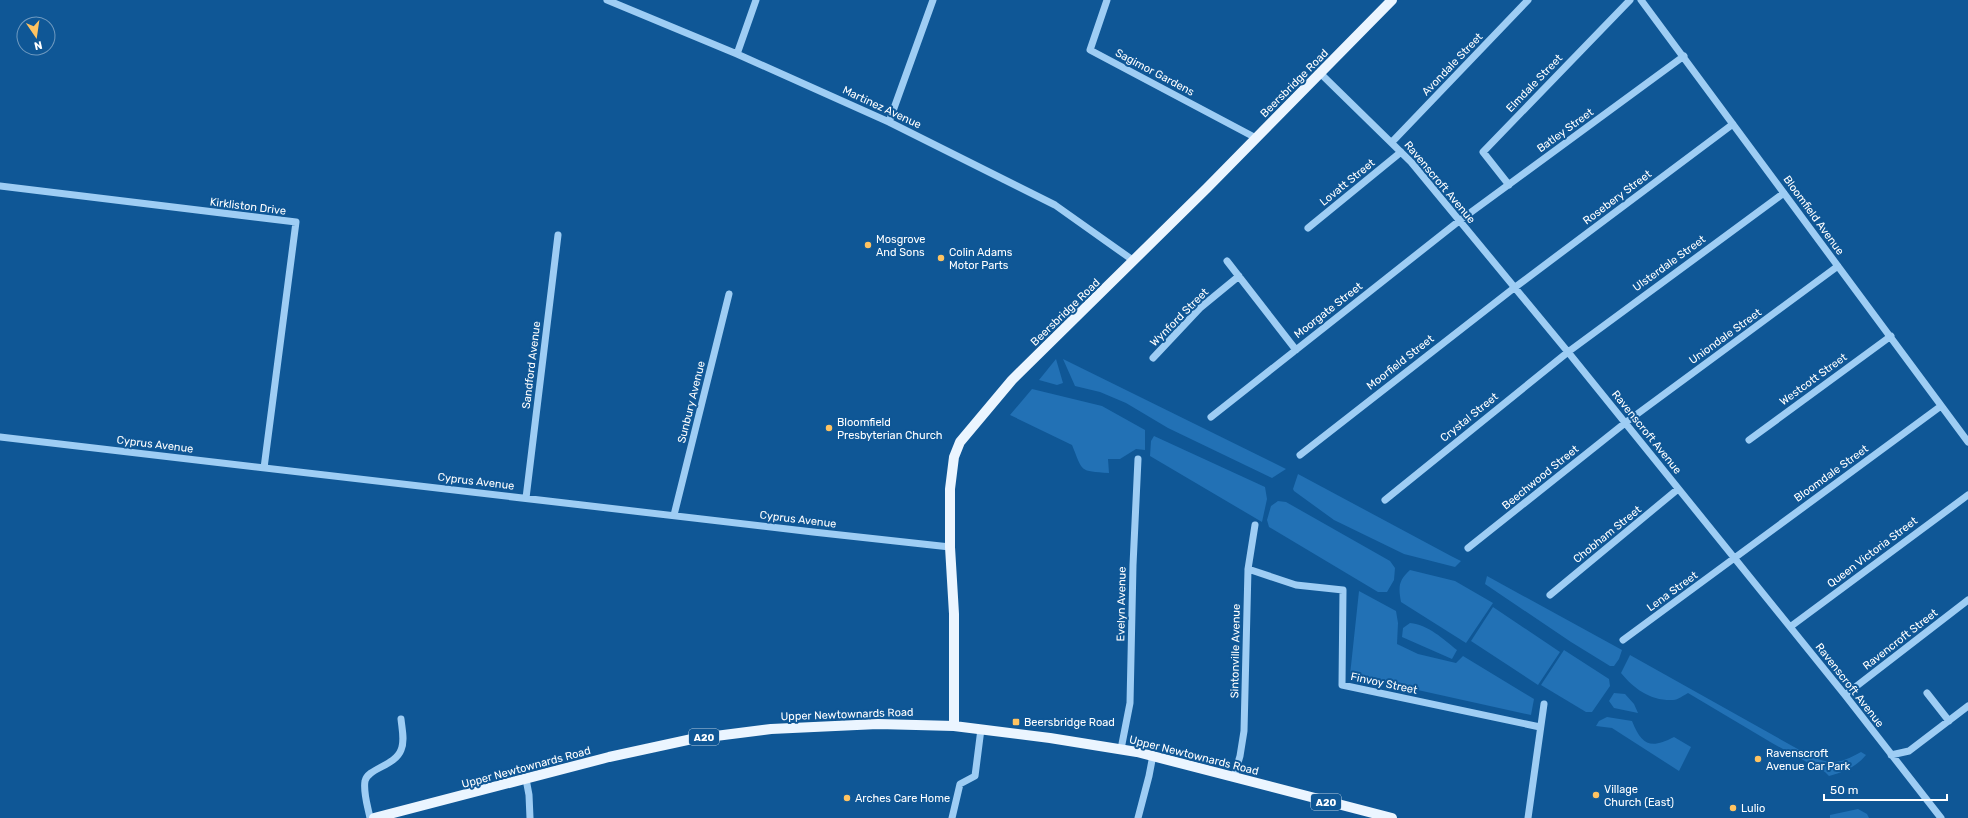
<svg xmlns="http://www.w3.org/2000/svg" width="1968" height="818" font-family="Rubik,sans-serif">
	<rect width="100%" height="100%" fill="#0f5796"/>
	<path fill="#2271b5" d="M 1056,359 L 1063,383 L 1057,385 L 1039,380 Z
		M 1063,359 L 1286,469 L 1272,478 L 1168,428 L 1126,403 L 1100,392 L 1075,386 Z
		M 1032,389 L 1102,406 L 1145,430 L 1145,450 L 1136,449 L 1120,459 L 1108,459 L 1109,473 C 1079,471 1083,472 1072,445 L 1010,415 Z
		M 1154,436 L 1265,487 L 1267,499 L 1262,522 L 1150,456 L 1151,441 Z
		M 1298,474 L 1451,556 L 1461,561 L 1455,567 L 1404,554 L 1334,520 L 1294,491 L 1293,489 Z
		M 1278,501 L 1286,502 L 1390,561 L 1395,568 L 1394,580 L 1387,592 L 1378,592 L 1269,527 L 1267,520 L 1271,506 Z
		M 1410,570 L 1455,581 L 1493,603 L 1466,643 L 1401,602 C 1398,586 1399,580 1410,570 Z
		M 1487,576 L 1622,650 L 1619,659 L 1614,666 L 1610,666 L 1571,642 L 1485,584 Z
		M 1359,591 L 1396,611 L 1398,623 L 1397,644 L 1418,654 L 1456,663 L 1463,656 L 1534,699 L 1531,715 L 1350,675 Z
		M 1493,607 L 1560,652 L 1538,685 L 1471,641 Z
		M 1410,623 C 1429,625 1443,639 1457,650 L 1452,659 L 1402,637 L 1403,628 Z
		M 1564,650 L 1609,679 L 1610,686 L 1592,712 L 1586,712 L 1541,685 Z
		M 1630,655 L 1812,757 C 1834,765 1841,763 1861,752 L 1866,755 C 1856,767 1844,772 1829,776 L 1825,772 L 1772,743 L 1688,693 C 1684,695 1678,700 1673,700 C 1651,701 1634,689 1621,673 Z
		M 1614,693 L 1625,694 L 1634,704 L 1638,713 L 1614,708 L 1609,701 Z
		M 1607,717 L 1632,721 C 1642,746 1651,749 1674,737 L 1691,747 L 1679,771 L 1612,728 L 1596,726 L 1599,721 Z
		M 1858,809 L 1867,814 L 1869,818 L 1830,818 L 1830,815 Z"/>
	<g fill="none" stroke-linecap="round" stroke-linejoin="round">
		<path stroke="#9ecdf4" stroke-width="7" d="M 607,0 L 737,54 L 889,122 L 1055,205 L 1134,261
			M 1107,0 L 1090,50 L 1256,138
			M 1641,0 L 1968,442
			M 737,54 L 756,0
			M 1320,73 L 1411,162 L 1568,352 L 1845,695 L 1941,818
			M 889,122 L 933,0
			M 1392,142 L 1528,0
			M 1509,185 L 1483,152 L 1630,0
			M 0,186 L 296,222 L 264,468
			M 1308,228 L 1401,152
			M 1227,261 L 1296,350
			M 1153,358 L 1200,308 L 1239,276
			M 1211,417 L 1459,221 L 1684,56
			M 0,437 L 813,532 L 950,547
			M 1749,440 L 1891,336
			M 1300,455 L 1514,288 L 1733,124
			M 526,498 L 558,235
			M 1385,500 L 1568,352 L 1784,193
			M 674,515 L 729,294
			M 1468,548 L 1625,423 L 1838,266
			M 1248,569 L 1296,585 L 1343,590 L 1342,685 L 1540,727
			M 1550,595 L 1678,489
			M 1790,627 L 1968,495
			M 1623,640 L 1941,406
			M 1927,693 L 1949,721
			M 1845,695 L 1968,600
			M 1121,749 L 1130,703 L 1133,565 L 1138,459
			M 1891,755 L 1909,751 L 1968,706
			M 1234,776 L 1240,756 L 1244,731 L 1248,569 L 1255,525
			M 526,779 L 529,795 L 530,818
			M 370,818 C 368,807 363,793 365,781 C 368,768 395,766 401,750 C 405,741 402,729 401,719
			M 952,818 L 960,784 L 975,776 L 981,729
			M 1138,818 L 1149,776 L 1153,755
			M 1528,818 L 1544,704"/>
		<path stroke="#ebf5ff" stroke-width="10" d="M 954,726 L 954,614 L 950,547 L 950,489 L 954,457 L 960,442 L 1012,380 L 1207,188 L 1392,0
			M 374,818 L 609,757 L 692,739 L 771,729 L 878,724 L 954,726 L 1050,738 L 1137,752 L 1392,818"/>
	</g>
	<g fill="#ffc361" stroke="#0f5796" stroke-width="1.5">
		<circle cx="868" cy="245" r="4"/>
		<circle cx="941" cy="258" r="4"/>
		<circle cx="829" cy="428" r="4"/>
		<rect x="1012" y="718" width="8" height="8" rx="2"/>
		<circle cx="1758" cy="759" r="4"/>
		<circle cx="1596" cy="795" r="4"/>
		<circle cx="847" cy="798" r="4"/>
		<circle cx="1733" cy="808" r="4"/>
	</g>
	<g text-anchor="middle" stroke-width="4" stroke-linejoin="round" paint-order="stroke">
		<g fill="#0f5796" stroke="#b7cde0" stroke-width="1">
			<rect x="689" y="729" width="30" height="16" rx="3"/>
			<rect x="1311" y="794" width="30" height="16" rx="3"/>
		</g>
		<g font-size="10" font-weight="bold" fill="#fff">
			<text x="704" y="741">A20</text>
			<text x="1326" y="806">A20</text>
		</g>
		<g font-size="11" fill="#fff" stroke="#0f5796">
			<text transform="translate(1452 64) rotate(-46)" y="4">Avondale Street</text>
			<text transform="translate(1155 72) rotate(28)" y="4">Sagimor Gardens</text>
			<text transform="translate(1294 83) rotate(-45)" y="4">Beersbridge Road</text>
			<text transform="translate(1534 83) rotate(-46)" y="4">Elmdale Street</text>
			<text transform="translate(882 107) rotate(25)" y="4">Martinez Avenue</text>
			<text transform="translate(1565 130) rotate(-36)" y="4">Batley Street</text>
			<text transform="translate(1347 182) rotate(-39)" y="4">Lovatt Street</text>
			<text transform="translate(1440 182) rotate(50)" y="4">Ravenscroft Avenue</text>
			<text transform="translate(1617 197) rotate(-37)" y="4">Rosebery Street</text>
			<text transform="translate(248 206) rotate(7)" y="4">Kirkliston Drive</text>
			<text transform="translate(1814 215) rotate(54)" y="4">Bloomfield Avenue</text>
			<text transform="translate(1669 263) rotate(-36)" y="4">Ulsterdale Street</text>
			<text transform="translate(1328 310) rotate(-38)" y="4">Moorgate Street</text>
			<text transform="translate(1065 312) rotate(-44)" y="4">Beersbridge Road</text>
			<text transform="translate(1179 317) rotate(-45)" y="4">Wynford Street</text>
			<text transform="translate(1725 336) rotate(-36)" y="4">Uniondale Street</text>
			<text transform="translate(1400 362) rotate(-38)" y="4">Moorfield Street</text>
			<text transform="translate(531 365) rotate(-83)" y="4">Sandford Avenue</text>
			<text transform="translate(1813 379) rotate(-36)" y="4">Westcott Street</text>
			<text transform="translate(691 402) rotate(-76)" y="4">Sunbury Avenue</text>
			<text transform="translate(1469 417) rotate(-39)" y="4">Crystal Street</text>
			<text transform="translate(1647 432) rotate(51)" y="4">Ravenscroft Avenue</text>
			<text transform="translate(155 444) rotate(7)" y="4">Cyprus Avenue</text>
			<text transform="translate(1831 473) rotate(-36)" y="4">Bloomdale Street</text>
			<text transform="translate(1540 477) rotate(-39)" y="4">Beechwood Street</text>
			<text transform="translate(476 481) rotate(7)" y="4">Cyprus Avenue</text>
			<text transform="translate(798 519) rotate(7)" y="4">Cyprus Avenue</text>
			<text transform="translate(1607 534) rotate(-39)" y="4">Chobham Street</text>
			<text transform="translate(1872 552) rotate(-37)" y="4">Queen Victoria Street</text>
			<text transform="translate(1672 591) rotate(-36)" y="4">Lena Street</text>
			<text transform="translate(1121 604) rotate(-89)" y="4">Evelyn Avenue</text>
			<text transform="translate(1900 639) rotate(-38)" y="4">Ravencroft Street</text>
			<text transform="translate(1235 651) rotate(-89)" y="4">Sintonville Avenue</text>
			<text transform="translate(1384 683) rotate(12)" y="4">Finvoy Street</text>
			<text transform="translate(1850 685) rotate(52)" y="4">Ravenscroft Avenue</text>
			<text transform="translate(847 714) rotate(-2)" y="4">Upper Newtownards Road</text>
			<text transform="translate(1194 755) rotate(14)" y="4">Upper Newtownards Road</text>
			<text transform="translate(526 767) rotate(-15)" y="4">Upper Newtownards Road</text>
		</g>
		<g font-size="11" fill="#fff" stroke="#0f5796" text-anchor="start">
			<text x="876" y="243">Mosgrove<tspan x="876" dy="13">And Sons</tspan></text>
			<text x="949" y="256">Colin Adams<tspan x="949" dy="13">Motor Parts</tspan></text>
			<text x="837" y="426">Bloomfield<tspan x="837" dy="13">Presbyterian Church</tspan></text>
			<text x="1024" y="726">Beersbridge Road</text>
			<text x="1766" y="757">Ravenscroft<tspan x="1766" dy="13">Avenue Car Park</tspan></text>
			<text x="1604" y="793">Village<tspan x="1604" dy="13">Church (East)</tspan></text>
			<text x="855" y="802">Arches Care Home</text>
			<text x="1741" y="812">Lulio</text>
		</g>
	</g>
	<g transform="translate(36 36) rotate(167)"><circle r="19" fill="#0f5796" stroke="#6f9ac0"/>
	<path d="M0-3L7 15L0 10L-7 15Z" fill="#ffc361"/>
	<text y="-6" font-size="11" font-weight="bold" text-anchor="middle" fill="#ffffff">N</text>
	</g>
	<path d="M1824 794v6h123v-6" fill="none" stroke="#ffffff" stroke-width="2"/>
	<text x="1830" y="794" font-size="12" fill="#ffffff" stroke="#0f5796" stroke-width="3" paint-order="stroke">50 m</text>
</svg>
